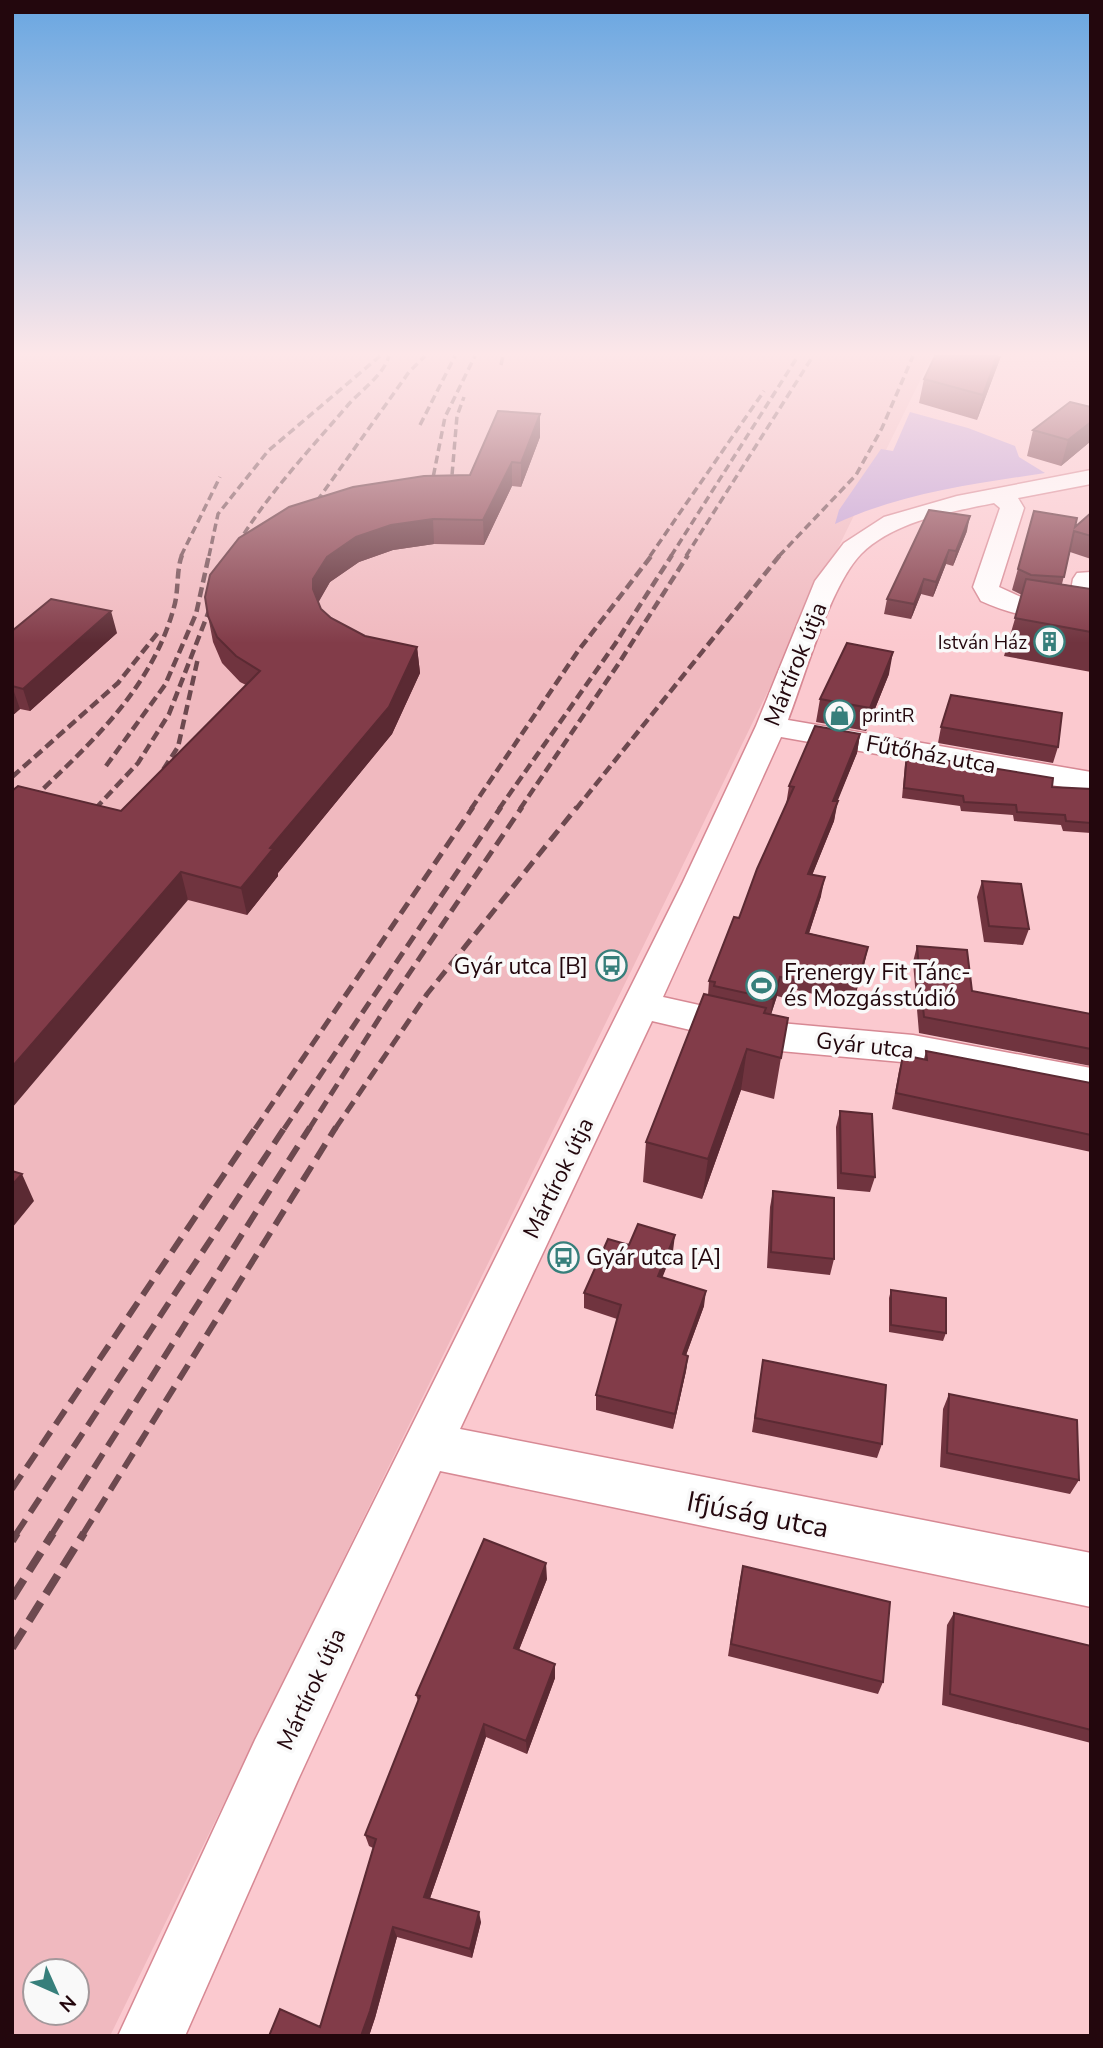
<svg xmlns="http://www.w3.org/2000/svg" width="1103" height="2048" font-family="'Nunito Sans',sans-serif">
	<rect width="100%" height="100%" fill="#fbc9cf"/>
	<path fill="#f0b9bf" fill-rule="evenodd" d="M 12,356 L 932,356 L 110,2036 L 12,2036 ZM 35,1971 L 77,1971 L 77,2013 L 35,2013 Z"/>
	<path fill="#be9ed6" d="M 910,412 L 968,428 L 1015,446 L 1019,457 L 1045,473 C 973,484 901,493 835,524 L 839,510 L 881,449 L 893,451 Z"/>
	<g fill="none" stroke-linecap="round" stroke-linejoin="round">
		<defs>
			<path id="minor" d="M 1091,470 L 1091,484 L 1018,498 L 1024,508 L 999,587 L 1025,599 L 1069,601 L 1073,579 L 1077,573 L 1091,572 L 1091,612 C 1056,626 1014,616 981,601 L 973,587 L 1000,508 L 994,503 C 950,512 894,521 861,554 C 830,586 805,676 788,720 L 1091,772 L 1091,792 L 781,737 L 663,997 L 780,1023 L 913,1035 L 1091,1068 L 1091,1098 L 913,1063 L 780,1051 L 652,1021 L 460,1429 L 1091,1553 L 1091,1607 L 440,1471 L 297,1782 L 185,2036 L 118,2036 L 255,1740 L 683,882 L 756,726 L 815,581 L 844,543 L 884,517 L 957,496 Z"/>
		</defs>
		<use href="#minor" stroke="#d78994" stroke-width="3"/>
		<use href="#minor" fill="#fff" fill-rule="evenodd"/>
		<path stroke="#6d494f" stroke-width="3.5" stroke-dasharray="8 4.5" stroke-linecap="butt" d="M 501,365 L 503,356
			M 420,425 L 455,356
			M 451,487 L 457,416 L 464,397
			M 431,488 L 445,417 L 475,356
			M 317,501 L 409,372 L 425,356
			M 231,555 C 263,499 306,454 348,405 C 361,390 383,376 389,356
			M 181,556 L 220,477
			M 209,556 L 218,514 L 268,451 L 380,356
			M 650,556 L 764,391
			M 671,556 L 798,356
			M 686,556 L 813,356
			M 779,556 L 856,475 L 882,428 L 913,356"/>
		<path stroke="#6d494f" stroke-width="4.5" stroke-dasharray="10 5" stroke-linecap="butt" d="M 106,766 L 165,685 L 196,614 L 209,555
			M 12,777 L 118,683 L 160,630
			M 155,782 L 178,747 L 198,658
			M 22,809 C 83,750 151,693 174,607 C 179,590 176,571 182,555
			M 95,809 L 138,763 L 169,714 L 214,598
			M 471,809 L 578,651 L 652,555
			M 499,809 L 615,644 L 672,555
			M 520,809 L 619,663 L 688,555
			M 576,809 L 780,555"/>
		<path stroke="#6d494f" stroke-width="5" stroke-dasharray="13 7" stroke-linecap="butt" d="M 12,818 L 23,807
			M 84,821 L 97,807
			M 255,1129 L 473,807
			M 284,1129 L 501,807
			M 309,1129 L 385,1009 L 522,807
			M 335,1129 L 427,994 L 577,807"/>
		<path stroke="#6d494f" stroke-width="6" stroke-dasharray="17 9" stroke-linecap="butt" d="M 12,1489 L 256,1127
			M 16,1534 L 285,1127
			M 52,1534 L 310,1127
			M 83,1534 L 336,1127"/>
		<path stroke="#6d494f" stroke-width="8" stroke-dasharray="22 10" stroke-linecap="butt" d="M 12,1541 L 17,1533
			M 12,1598 L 53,1533
			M 12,1648 L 84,1533"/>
	</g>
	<path fill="#70343f" d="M 1001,356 L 977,420 L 919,403 L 924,379 Z
		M 1091,407 L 1091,441 L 1061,466 L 1027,456 L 1033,430 Z
		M 540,414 L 540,437 L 521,487 L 512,486 L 484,545 L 434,544 L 393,550 L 359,562 L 330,582 L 318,602 L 321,609 L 331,618 L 365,636 L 417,647 L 420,673 L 392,734 L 278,873 L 278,876 L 247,915 L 188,900 L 121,811 L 246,685 L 240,682 L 222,663 L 213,642 L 208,616 L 470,475 Z
		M 1034,511 L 1075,527 L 1091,513 L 1091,559 L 1070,552 L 1062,584 L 1091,589 L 1091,672 L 1004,656 L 1022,595 L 1012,590 Z
		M 967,531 L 953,566 L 946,564 L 933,597 L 921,594 L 911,619 L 884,614 L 887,599 Z
		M 12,631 L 117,633 L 30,711 L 20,709 L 12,716 Z
		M 889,674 L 866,731 L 816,722 L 820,699 Z
		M 941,727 L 1058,747 L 1053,763 L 938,743 Z
		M 860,734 L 857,753 L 837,801 L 834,821 L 812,875 L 821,896 L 809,933 L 868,947 L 853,1003 L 796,990 L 792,1000 L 777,996 L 771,1014 L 781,1058 L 774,1099 L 741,1090 L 702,1199 L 643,1182 L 646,1142 L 708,995 L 709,981 L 739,918 L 786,805 L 789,786 Z
		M 907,754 L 1052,787 L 1091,789 L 1091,833 L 1063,831 L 1061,825 L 1014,821 L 1013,815 L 961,811 L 960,806 L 902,798 L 905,764 Z
		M 982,881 L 1029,929 L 1023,945 L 984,942 L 977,897 Z
		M 917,946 L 972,991 L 1091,1014 L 1091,1066 L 919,1033 L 913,962 Z
		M 926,1051 L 1091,1083 L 1091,1152 L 892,1109 L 899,1071 L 903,1055 L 924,1059 Z
		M 840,1111 L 875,1177 L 870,1192 L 837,1189 L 836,1127 Z
		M 773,1191 L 834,1259 L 830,1275 L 767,1268 L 770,1207 Z
		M 629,1245 L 673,1251 L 662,1277 L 704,1306 L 686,1355 L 688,1356 L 686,1371 L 673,1429 L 596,1410 L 596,1395 L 617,1319 L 584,1308 L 584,1293 Z
		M 891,1290 L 946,1333 L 943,1341 L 889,1332 L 889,1298 Z
		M 763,1360 L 882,1444 L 877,1458 L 752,1432 Z
		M 949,1394 L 1079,1480 L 1070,1494 L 940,1467 L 943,1409 Z
		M 743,1566 L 883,1682 L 878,1694 L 728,1656 L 740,1579 Z
		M 547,1579 L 519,1650 L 555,1664 L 555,1678 L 527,1754 L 486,1737 L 430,1898 L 481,1922 L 472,1958 L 397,1937 L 375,2018 L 369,2036 L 269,2036 L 320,2027 L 373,1848 L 369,1846 L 365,1835 L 418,1701 L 416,1695 Z
		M 954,1613 L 1091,1646 L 1091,1743 L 942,1705 L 947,1625 Z"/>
	<path fill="#5b2a33" d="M 997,356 L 1001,356 L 977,420 L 983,395 Z
		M 540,414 L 540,437 L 521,487 L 521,463 Z
		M 1091,422 L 1091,441 L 1061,466 L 1068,440 Z
		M 512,462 L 512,486 L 484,545 L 483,520 Z
		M 970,516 L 967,531 L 953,566 L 956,551 Z
		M 433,519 L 434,544 L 393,550 L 359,562 L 330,582 L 317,605 L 313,589 L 313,579 L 327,557 L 356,537 L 391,525 Z
		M 949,550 L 946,564 L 933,597 L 936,582 Z
		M 924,579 L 921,594 L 911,619 L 914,604 Z
		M 111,611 L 117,633 L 30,711 L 23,689 Z
		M 417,647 L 420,673 L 392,734 L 278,873 L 278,876 L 247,915 L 241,888 Z
		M 893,652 L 889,674 L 866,731 L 870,708 Z
		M 12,686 L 20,709 L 12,716 Z
		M 860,734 L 857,753 L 830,820 L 833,801 Z
		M 838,801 L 834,821 L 805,893 L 808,874 Z
		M 181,872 L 188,900 L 12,1108 L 12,1067 Z
		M 825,877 L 821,896 L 803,952 L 806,933 Z
		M 868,947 L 864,966 L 853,1003 L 857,984 Z
		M 799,970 L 796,990 L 792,1000 L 796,980 Z
		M 780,977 L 777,996 L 770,1018 L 773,999 Z
		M 747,1049 L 741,1090 L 702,1199 L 708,1159 Z
		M 22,1174 L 34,1201 L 12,1228 L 12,1185 Z
		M 675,1235 L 673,1251 L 657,1291 L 658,1276 Z
		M 706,1291 L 704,1306 L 681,1369 L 683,1354 Z
		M 688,1356 L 686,1371 L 673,1429 L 675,1414 Z
		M 546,1563 L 547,1579 L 514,1662 L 514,1648 Z
		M 555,1664 L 555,1678 L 527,1754 L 526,1741 Z
		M 484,1724 L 486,1737 L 427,1907 L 424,1897 Z
		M 479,1912 L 481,1922 L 472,1958 L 470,1949 Z
		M 393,1927 L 397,1937 L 375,2018 L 369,2036 L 361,2036 Z"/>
	<path fill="#823c49" stroke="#5b2a33" stroke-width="2" d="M 935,356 L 997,356 L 983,395 L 924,379 Z
		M 1070,402 L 1091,407 L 1091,422 L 1068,440 L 1033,430 Z
		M 498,411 L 540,414 L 521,463 L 512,462 L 483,520 L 433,519 L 391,525 L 356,537 L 327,557 L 313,579 L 313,589 L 321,609 L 331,618 L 365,636 L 417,647 L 389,707 L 270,848 L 273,849 L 241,888 L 181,872 L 12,1067 L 12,791 L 18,786 L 121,811 L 260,671 L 236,656 L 217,637 L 208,616 L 205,597 L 210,575 L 239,538 L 289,507 L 353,487 L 424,476 L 470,475 Z
		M 929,510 L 970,516 L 956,551 L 949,550 L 936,582 L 924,579 L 914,604 L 887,599 Z
		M 1034,511 L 1077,518 L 1075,527 L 1091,513 L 1091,536 L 1074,531 L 1064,577 L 1031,575 L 1018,569 Z
		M 1026,579 L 1091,589 L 1091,632 L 1015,618 Z
		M 51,599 L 111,611 L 23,689 L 12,686 L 12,631 Z
		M 847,643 L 893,652 L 870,708 L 820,699 Z
		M 951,695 L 1062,713 L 1058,747 L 941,727 Z
		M 815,726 L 860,734 L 833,801 L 838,801 L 808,874 L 825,877 L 806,933 L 868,947 L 857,984 L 799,970 L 796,980 L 780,977 L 773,999 L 714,986 L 715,982 L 709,981 L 734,917 L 739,918 L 757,869 L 794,787 L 789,786 Z
		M 907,754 L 1053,778 L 1052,787 L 1091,789 L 1091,823 L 1066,821 L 1065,815 L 1017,812 L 1016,805 L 964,802 L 963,796 L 904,788 Z
		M 982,881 L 1021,884 L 1029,929 L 989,926 Z
		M 917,946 L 967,950 L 972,991 L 1091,1014 L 1091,1049 L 924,1017 Z
		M 704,994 L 766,1008 L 764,1013 L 788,1018 L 781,1058 L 747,1049 L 708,1159 L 646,1142 Z
		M 926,1051 L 1091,1083 L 1091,1135 L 896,1093 L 903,1055 L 927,1060 Z
		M 840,1111 L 872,1114 L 875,1177 L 841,1173 Z
		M 12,1171 L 22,1174 L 12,1185 Z
		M 773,1191 L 834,1198 L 834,1259 L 771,1252 Z
		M 638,1224 L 675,1235 L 658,1276 L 706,1291 L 683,1354 L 688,1356 L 675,1414 L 596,1395 L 621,1305 L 584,1293 L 608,1239 L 629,1245 Z
		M 891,1290 L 946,1298 L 946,1333 L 891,1325 Z
		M 763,1360 L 886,1385 L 882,1444 L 755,1418 Z
		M 949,1394 L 1077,1420 L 1079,1480 L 947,1453 Z
		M 484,1539 L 546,1563 L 514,1648 L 555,1664 L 526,1741 L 484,1724 L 424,1897 L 479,1912 L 470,1949 L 393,1927 L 370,2011 L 361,2036 L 269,2036 L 280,2009 L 320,2027 L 376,1839 L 365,1835 L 420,1696 L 416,1695 Z
		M 743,1566 L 890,1602 L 883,1682 L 731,1644 Z
		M 954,1613 L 1091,1646 L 1091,1730 L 950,1694 Z"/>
	<linearGradient id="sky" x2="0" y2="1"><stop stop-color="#68a6e1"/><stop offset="0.55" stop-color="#fde7e9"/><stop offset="1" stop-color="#fde7e9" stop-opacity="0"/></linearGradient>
	<rect width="1103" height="643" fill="url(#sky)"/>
	<defs>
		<symbol id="building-ring" viewBox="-11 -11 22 22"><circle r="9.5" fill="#f9f9f9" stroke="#377f7b" stroke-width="1.5"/><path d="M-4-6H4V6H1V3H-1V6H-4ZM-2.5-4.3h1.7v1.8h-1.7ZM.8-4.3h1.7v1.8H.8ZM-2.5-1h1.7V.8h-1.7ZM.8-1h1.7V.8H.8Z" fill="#377f7b"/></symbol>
		<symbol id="shop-ring" viewBox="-11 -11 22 22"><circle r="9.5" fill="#f9f9f9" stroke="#377f7b" stroke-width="1.5"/><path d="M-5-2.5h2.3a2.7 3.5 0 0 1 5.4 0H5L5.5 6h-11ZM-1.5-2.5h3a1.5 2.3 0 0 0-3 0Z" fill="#377f7b"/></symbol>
		<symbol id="bus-ring" viewBox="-11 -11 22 22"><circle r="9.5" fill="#f9f9f9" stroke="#377f7b" stroke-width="1.5"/><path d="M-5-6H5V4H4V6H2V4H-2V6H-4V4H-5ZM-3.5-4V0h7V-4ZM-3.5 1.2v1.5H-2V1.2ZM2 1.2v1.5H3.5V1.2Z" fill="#377f7b"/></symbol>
		<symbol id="stadium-ring" viewBox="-11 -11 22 22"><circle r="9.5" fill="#f9f9f9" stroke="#377f7b" stroke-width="1.5"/><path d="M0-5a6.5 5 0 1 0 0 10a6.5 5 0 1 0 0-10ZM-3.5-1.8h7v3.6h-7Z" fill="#377f7b"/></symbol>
	</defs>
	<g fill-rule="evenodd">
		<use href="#building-ring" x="1032" y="624" width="35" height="35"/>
		<use href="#shop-ring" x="822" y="698" width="35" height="35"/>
		<use href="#bus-ring" x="594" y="948" width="35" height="35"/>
		<use href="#stadium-ring" x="744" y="968" width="35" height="35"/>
		<use href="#bus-ring" x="546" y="1240" width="35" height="35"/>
	</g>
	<g text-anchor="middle" stroke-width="7" stroke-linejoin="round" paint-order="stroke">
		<g font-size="19" fill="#23070d" stroke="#f9f9f9" text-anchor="end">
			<text x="1027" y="649">István Ház</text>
			<text x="862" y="722" text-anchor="start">printR</text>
		</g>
		<g font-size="23" fill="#23070d" stroke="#f9f9f9">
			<text transform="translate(795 664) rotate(-68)" y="8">Mártírok útja</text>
			<text transform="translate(931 754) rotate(10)" y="8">Fűtőház utca</text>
			<text transform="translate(865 1045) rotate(6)" y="8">Gyár utca</text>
			<text transform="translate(558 1178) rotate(-64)" y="8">Mártírok útja</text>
			<text transform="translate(311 1689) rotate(-65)" y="8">Mártírok útja</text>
		</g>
		<g font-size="23" fill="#23070d" stroke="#f9f9f9" text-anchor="start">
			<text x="588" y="974" text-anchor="end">Gyár utca [B]</text>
			<text x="784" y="980">Frenergy Fit Tánc-<tspan x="784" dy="26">és Mozgásstúdió</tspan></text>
			<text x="586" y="1265">Gyár utca [A]</text>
		</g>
		<g font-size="28" fill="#23070d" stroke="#f9f9f9">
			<text transform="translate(758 1514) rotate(11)" y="10">Ifjúság utca</text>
		</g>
	</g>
	<rect width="1103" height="2048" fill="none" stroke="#23070d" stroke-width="28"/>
	<g transform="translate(56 1992) rotate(135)"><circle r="33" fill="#f9f9f9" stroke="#a3989b" stroke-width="2"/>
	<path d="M0-5L12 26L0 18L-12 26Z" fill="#377f7b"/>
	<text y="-10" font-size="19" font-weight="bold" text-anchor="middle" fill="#23070d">N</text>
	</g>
</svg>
